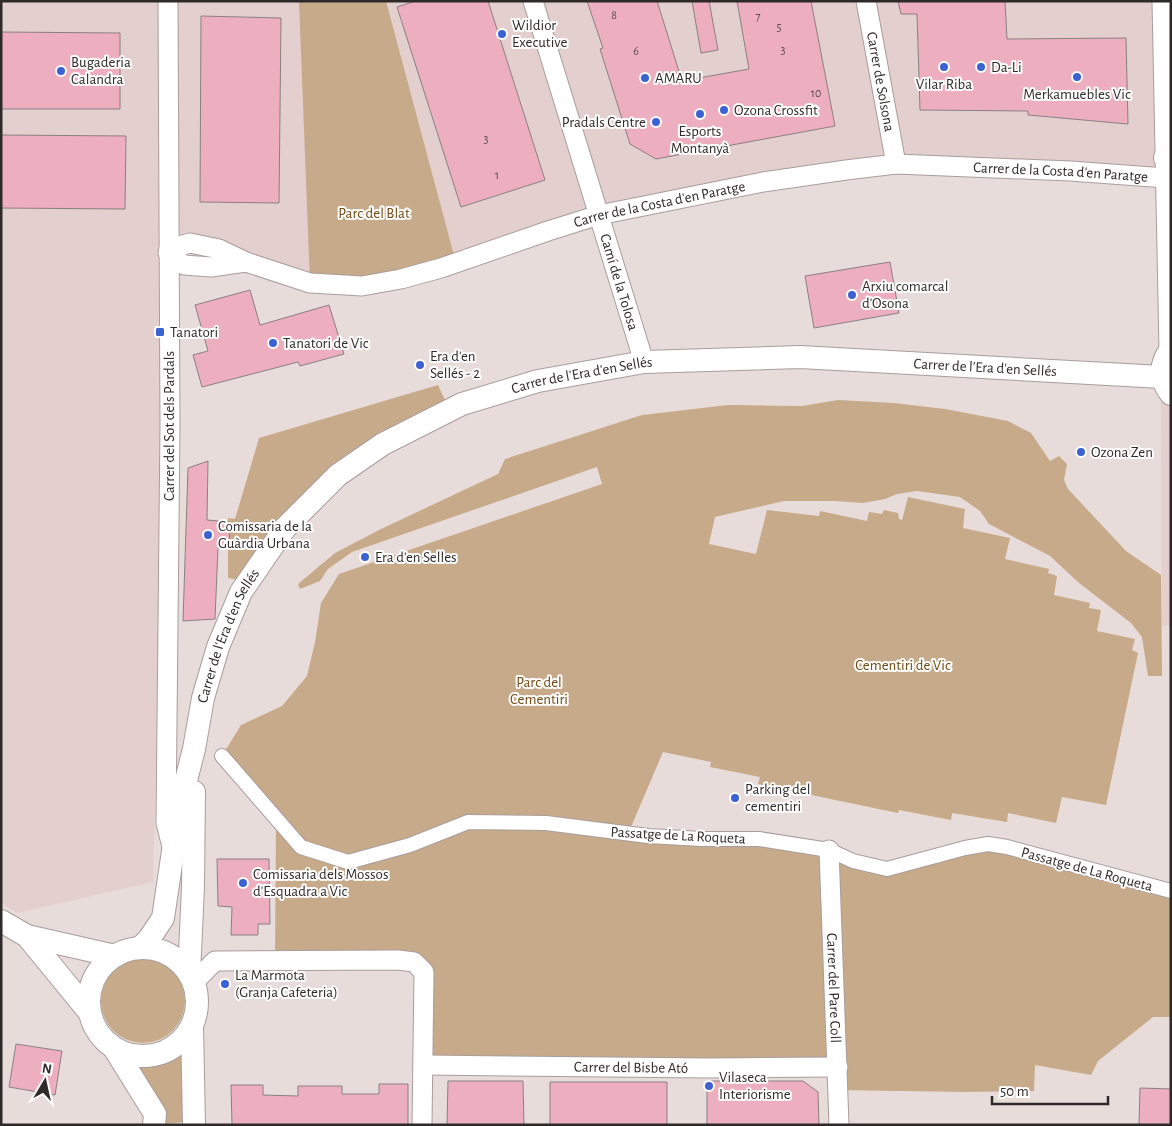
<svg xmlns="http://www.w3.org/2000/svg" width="1172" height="1126" font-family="'Alegreya Sans',sans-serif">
	<rect width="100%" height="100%" fill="#e8dcdb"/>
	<path fill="#e3cfcd" d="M 1,1 L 1171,1 L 1171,625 L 1162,626 L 1160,181 L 896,162 L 763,180 L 369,282 L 276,270 L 169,249 L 153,882 L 17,913 L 1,903 Z"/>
	<path fill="#c7aa89" d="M 299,1 L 386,1 L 456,263 L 441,268 L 310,283 Z
		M 438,385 L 445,400 L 397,425 L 239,580 L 228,578 L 228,518 L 235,519 L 259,438 Z
		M 838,400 L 894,403 L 945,409 L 1008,421 L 1031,433 L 1050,461 L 1059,456 L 1067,464 L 1064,480 L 1068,489 L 1126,551 L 1161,575 L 1162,676 L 1148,676 L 1142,637 L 1131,623 L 1079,583 L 1050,556 L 989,524 L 980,511 L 960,497 L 917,491 L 897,494 L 885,499 L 863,503 L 835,501 L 784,501 L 715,517 L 709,544 L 756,554 L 767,510 L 819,516 L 820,511 L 867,521 L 869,512 L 882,514 L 884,510 L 898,513 L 899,519 L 902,520 L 908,497 L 965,509 L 963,528 L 1010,538 L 1005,559 L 1049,569 L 1048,573 L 1057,576 L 1054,595 L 1090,603 L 1089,608 L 1101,610 L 1097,631 L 1135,639 L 1132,650 L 1138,653 L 1106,805 L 1062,797 L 1056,823 L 1008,813 L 1007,822 L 952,813 L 951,820 L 899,810 L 898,813 L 758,784 L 760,777 L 710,767 L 711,762 L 663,752 L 628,834 L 759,839 L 887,869 L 988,844 L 1171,891 L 1171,1017 L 1153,1017 L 1098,1061 L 1091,1075 L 1035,1065 L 1034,1091 L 964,1092 L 838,1090 L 838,1068 L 423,1065 L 414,962 L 275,960 L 276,819 L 222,756 L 241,725 L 282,706 L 307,676 L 315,642 L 321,603 L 339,574 L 602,484 L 597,467 L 352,552 L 328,569 L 320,581 L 300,589 L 298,584 L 335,553 L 379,530 L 498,474 L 505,459 L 642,415 L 728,405 L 802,406 Z
		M101 1001a42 42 0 1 1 84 0a42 42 0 1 1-84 0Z
		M 182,1052 L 185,1122 L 164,1124 L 135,1066 L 156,1064 Z"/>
	<path fill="#edaec0" stroke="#8a8082" d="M 416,1 L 488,1 L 545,180 L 461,207 L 397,7 Z
		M 587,1 L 657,1 L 682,81 L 749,69 L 737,1 L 811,1 L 835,126 L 656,159 L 630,144 L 600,49 L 603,48 Z
		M 692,1 L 709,1 L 718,50 L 701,53 Z
		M 898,1 L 1005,1 L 1007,39 L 1126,38 L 1128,124 L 1028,115 L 1028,111 L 920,110 L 917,14 L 901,14 Z
		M 201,16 L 281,18 L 279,203 L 200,202 Z
		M 1,32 L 120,33 L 120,109 L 1,109 Z
		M 1,135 L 126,136 L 125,209 L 1,208 Z
		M 890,262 L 899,313 L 814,328 L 805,276 Z
		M 250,290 L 260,325 L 329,305 L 344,354 L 300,366 L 298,362 L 202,387 L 193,355 L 208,351 L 195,305 Z
		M 208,461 L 207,520 L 230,522 L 229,548 L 218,548 L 215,619 L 183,621 L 188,468 Z
		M 217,859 L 269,859 L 270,924 L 258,924 L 258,935 L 231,935 L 232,907 L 218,906 Z
		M 16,1044 L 62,1051 L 55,1095 L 9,1087 Z
		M 448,1081 L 523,1081 L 524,1125 L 447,1125 Z
		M 707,1081 L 803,1081 L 818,1092 L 819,1125 L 707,1125 Z
		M 550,1082 L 667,1082 L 667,1125 L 550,1125 Z
		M 379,1084 L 408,1084 L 408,1125 L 232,1125 L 231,1085 L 263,1085 L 263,1095 L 298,1096 L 298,1086 L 342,1086 L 342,1094 L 379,1094 Z
		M 1140,1088 L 1171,1089 L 1171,1125 L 1139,1125 Z"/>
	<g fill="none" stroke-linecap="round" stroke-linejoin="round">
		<defs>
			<path id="pedestrian" d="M 222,756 L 301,847 L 348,862 L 410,845 L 468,822 L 546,823 L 648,836 L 702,839 L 759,839 L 829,850 L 853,861 L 887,869 L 965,848 L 988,844 L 1007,847 L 1171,891"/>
			<g id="minor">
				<path d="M 168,1 L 170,425 L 166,823 L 172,847"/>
				<path id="s1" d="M 533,1 L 644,362"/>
				<path id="s2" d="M 866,1 L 896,164"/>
				<path d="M 1162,1 L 1169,350"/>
				<path id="s3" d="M 169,249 L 190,243 L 219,249 L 246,262 L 310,283 L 362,286 L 401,279 L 441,268 L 548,231 L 599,215 L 763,182 L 846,170 L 896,164 L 1070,171 L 1166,178"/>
				<path d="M 168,253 L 184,265 L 211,267 L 246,262"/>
				<path id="s4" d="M 829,850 L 839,1125"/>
				<path d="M 194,982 L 215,961 L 398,960 L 414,962 L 424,972 L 422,1125"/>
				<path id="s5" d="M 423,1065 L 709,1068 L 838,1067"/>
			</g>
			<g id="tertiary">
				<path d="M 1165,158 L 1171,152"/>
				<path d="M 1171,349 C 1160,363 1159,379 1171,394"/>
				<path d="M 1,921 L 27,936 L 115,956"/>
				<path d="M 27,936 L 90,1013"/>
				<path id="s6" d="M 140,948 L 149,939 L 163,918 L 180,804 L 194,749 L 203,698 L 218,647 L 241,592 L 285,528 L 338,475 L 383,444 L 462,404 L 538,381 L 644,362 L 800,357 L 1162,377"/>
				<circle cx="143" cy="1002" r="54"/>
				<path d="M 189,974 L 193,887 L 194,792"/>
				<path d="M 192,1025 L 194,1125"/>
				<path d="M 114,1048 L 155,1114 L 154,1125"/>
			</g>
		</defs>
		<use href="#pedestrian" stroke="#a99d9c" stroke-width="16"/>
		<use href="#minor" stroke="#a99d9c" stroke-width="21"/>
		<use href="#tertiary" stroke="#a99d9c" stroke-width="24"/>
		<use href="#pedestrian" stroke="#fff" stroke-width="14"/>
		<use href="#minor" stroke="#fff" stroke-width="19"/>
		<use href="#tertiary" stroke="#fff" stroke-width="22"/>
	</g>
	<g fill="#3b61d2" stroke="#fff" stroke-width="2">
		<circle cx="502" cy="34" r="5"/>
		<circle cx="944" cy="67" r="5"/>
		<circle cx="981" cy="67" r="5"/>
		<circle cx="61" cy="71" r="5"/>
		<circle cx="1077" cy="77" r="5"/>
		<circle cx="645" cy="78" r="5"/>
		<circle cx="724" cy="110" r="5"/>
		<circle cx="700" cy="114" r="5"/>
		<circle cx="656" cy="122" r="5"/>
		<circle cx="852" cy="295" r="5"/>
		<rect x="155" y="327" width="10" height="10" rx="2.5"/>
		<circle cx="273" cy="343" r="5"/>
		<circle cx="420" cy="365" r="5"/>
		<circle cx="1081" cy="452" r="5"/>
		<circle cx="208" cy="535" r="5"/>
		<circle cx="365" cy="557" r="5"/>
		<circle cx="735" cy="798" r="5"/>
		<circle cx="243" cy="883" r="5"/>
		<circle cx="225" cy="984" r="5"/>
		<circle cx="709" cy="1086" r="5"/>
	</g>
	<g text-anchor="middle" stroke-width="4" stroke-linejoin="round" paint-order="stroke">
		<g font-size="12" fill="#5e4b4f">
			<text x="614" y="19">8</text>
			<text x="758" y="20">7</text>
			<text x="779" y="31">5</text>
			<text x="783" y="54">3</text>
			<text x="636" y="55">6</text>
			<text x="816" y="97">10</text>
			<text x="486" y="143">3</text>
			<text x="497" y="179">1</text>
		</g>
		<g font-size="15" fill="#2e2a29" stroke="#fff" text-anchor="start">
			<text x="512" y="30">Wildior<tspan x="512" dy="17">Executive</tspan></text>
			<text x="71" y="67">Bugaderia<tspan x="71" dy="17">Calandra</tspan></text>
			<text x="991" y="72">Da-Li</text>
			<text x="655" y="83">AMARU</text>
			<text x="944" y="89" text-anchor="middle">Vilar Riba</text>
			<text x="1077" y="99" text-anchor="middle">Merkamuebles Vic</text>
			<text x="734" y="115">Ozona Crossfit</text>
			<text x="646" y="127" text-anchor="end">Pradals Centre</text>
			<text x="700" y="136" text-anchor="middle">Esports<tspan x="700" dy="17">Montanyà</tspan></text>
			<text x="862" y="291">Arxiu comarcal<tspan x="862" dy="17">d'Osona</tspan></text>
			<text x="170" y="337">Tanatori</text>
			<text x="283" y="348">Tanatori de Vic</text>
			<text x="430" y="361">Era d'en<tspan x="430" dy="17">Sellés - 2</tspan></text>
			<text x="1091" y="457">Ozona Zen</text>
			<text x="218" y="531">Comissaria de la<tspan x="218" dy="17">Guàrdia Urbana</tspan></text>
			<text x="375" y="562">Era d'en Selles</text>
			<text x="745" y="794">Parking del<tspan x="745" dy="17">cementiri</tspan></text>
			<text x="253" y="879">Comissaria dels Mossos<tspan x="253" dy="17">d'Esquadra a Vic</tspan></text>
			<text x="235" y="980">La Marmota<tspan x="235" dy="17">(Granja Cafeteria)</tspan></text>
			<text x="719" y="1082">Vilaseca<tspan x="719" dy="17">Interiorisme</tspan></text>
		</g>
		<g font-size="15" fill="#2e2a29" stroke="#fff">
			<text dy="5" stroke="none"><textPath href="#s2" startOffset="82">Carrer de Solsona</textPath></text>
			<text dy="5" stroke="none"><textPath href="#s3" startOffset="915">Carrer de la Costa d'en Paratge</textPath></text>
			<text dy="5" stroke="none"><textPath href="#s3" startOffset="510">Carrer de la Costa d'en Paratge</textPath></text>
			<text dy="5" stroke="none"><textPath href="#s1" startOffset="294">Camí de la Tolosa</textPath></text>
			<text dy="5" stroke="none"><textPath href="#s6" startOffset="1199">Carrer de l'Era d'en Sellés</textPath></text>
			<text dy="5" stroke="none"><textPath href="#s6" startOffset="794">Carrer de l'Era d'en Sellés</textPath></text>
			<text transform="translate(169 426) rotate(-90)" y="5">Carrer del Sot dels Pardals</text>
			<text dy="5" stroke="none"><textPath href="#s6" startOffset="329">Carrer de l'Era d'en Sellés</textPath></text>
			<text transform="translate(678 835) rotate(3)" y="5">Passatge de La Roqueta</text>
			<text transform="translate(1087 869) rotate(15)" y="5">Passatge de La Roqueta</text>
			<text dy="5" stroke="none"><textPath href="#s4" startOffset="138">Carrer del Pare Coll</textPath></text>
			<text dy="5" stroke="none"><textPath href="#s5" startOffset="208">Carrer del Bisbe Ató</textPath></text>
		</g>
		<g font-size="15" fill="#714912" stroke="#fff">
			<text x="374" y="218">Parc del Blat</text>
			<text x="903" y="670">Cementiri de Vic</text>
			<text x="539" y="687">Parc del<tspan x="539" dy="17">Cementiri</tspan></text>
		</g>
	</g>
	<rect width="1172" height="1126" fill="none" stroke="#2e2a29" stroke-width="5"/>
	<g transform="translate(45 1081) rotate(9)" stroke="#ffffff" stroke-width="4" paint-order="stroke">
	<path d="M0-4L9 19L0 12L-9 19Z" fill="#2e2a29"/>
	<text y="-8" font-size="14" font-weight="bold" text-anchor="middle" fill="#2e2a29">N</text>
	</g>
	<path d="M992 1096v8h116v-8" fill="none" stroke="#2e2a29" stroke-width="2.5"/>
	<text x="1000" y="1096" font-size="15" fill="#2e2a29" stroke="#ffffff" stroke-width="4" paint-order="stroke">50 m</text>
</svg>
